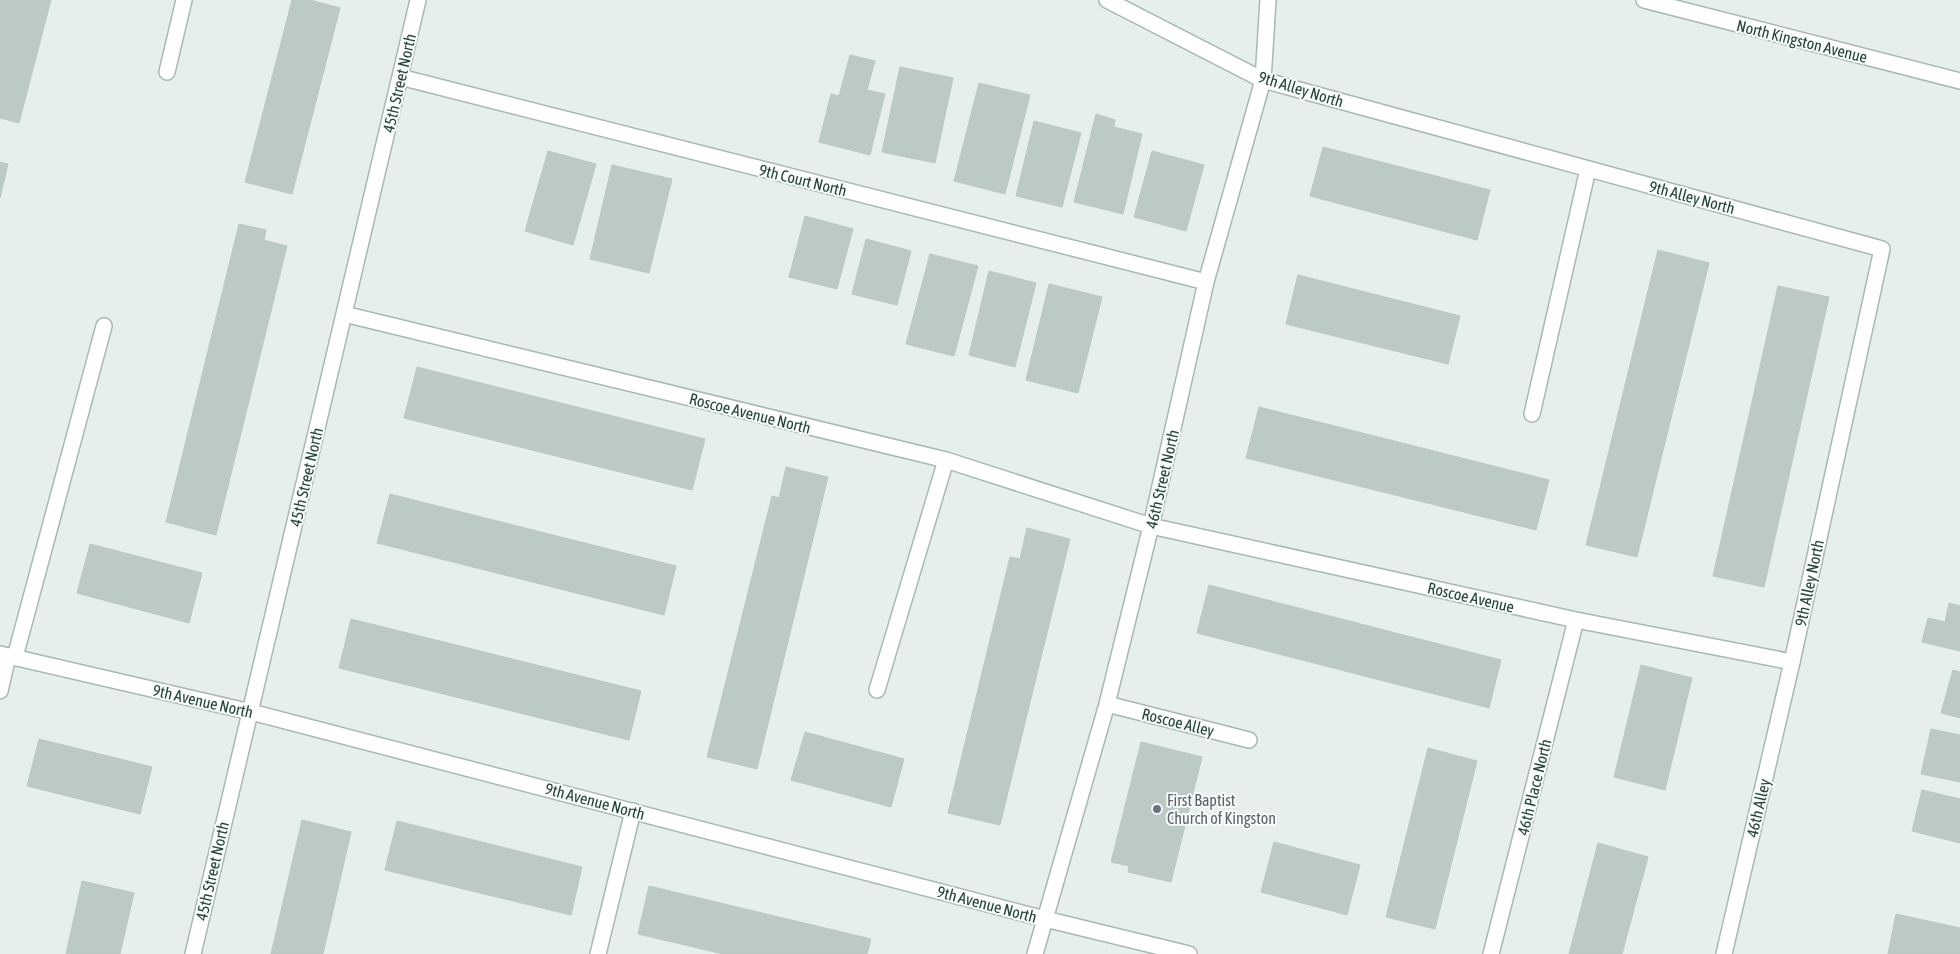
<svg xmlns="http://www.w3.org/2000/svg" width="1960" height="954" font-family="'Asap Condensed',sans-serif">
	<rect width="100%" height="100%" fill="#e6efeb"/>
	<path fill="#bbcac4" stroke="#b8c9c2" d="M 0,0 L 51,0 L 19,123 L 0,118 Z
		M 292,0 L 310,0 L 340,8 L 292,194 L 245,182 Z
		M 850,55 L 875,61 L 867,90 L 885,94 L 870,155 L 819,142 L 831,94 L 839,96 Z
		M 900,67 L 953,78 L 935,163 L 882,152 Z
		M 979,83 L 1030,95 L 1005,194 L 954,181 Z
		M 1096,114 L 1115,120 L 1114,127 L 1142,134 L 1123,214 L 1074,202 Z
		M 1034,121 L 1081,133 L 1062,207 L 1016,196 Z
		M 1323,147 L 1490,190 L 1477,240 L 1310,196 Z
		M 548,151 L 596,164 L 573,245 L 525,231 Z
		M 1152,151 L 1204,165 L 1186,231 L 1134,217 Z
		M 0,162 L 8,164 L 0,198 Z
		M 612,165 L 672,179 L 649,273 L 590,259 Z
		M 805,216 L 853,229 L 837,289 L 789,277 Z
		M 239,224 L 266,230 L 264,240 L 287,246 L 216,535 L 166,522 Z
		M 866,239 L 911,251 L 897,305 L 852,294 Z
		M 1658,250 L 1709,263 L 1637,557 L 1586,545 Z
		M 930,254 L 978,266 L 954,356 L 906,344 Z
		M 989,271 L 1036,283 L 1015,367 L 969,355 Z
		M 1298,275 L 1460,316 L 1448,364 L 1286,324 Z
		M 1049,284 L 1102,297 L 1078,393 L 1026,380 Z
		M 1778,286 L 1829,297 L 1764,587 L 1713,576 Z
		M 417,367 L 705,439 L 692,490 L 404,418 Z
		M 1259,407 L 1549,480 L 1536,530 L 1246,458 Z
		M 786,467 L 828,477 L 757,769 L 707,757 L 772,496 L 779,498 Z
		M 390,494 L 676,566 L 664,615 L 377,543 Z
		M 1027,528 L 1070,539 L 1000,825 L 948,813 L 1010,557 L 1020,559 Z
		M 90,544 L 202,573 L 189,623 L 77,593 Z
		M 1209,585 L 1501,660 L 1489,708 L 1197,633 Z
		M 1949,603 L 1960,606 L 1960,651 L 1922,642 L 1928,618 L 1945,622 Z
		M 351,619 L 641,691 L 629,740 L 339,668 Z
		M 1641,665 L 1692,678 L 1665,790 L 1614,777 Z
		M 1953,670 L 1960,672 L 1960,718 L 1941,713 Z
		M 1931,729 L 1960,735 L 1960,782 L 1921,774 Z
		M 805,732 L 904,759 L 891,807 L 791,780 Z
		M 39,739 L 152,767 L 140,814 L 27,786 Z
		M 1141,742 L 1202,757 L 1171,882 L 1128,872 L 1129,866 L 1111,862 Z
		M 1428,748 L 1477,761 L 1435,929 L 1386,917 Z
		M 1922,790 L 1960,799 L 1960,843 L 1912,831 Z
		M 302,820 L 351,832 L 323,954 L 271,954 Z
		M 397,821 L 582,867 L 571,915 L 385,870 Z
		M 1274,842 L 1360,865 L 1347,915 L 1261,892 Z
		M 1598,843 L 1648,857 L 1622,954 L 1569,954 Z
		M 82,881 L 134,893 L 120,954 L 66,954 Z
		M 649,886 L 871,939 L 867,954 L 723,954 L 638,934 Z
		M 1896,914 L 1960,928 L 1960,954 L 1888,954 Z"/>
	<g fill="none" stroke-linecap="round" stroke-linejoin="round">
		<defs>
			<path id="lane" d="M 1107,0 L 1263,80 L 1882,249 L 1792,662 L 1724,954
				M 167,72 L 184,0
				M 1532,414 L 1588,169
				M 15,657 L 104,326
				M 877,690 L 946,460
				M 0,691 L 8,656
				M 598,954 L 633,811"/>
			<path id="street" d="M 1644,0 L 1960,81
				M 400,77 L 1206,282
				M 344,314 L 946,460 L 1151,526 L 1576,620 L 1792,662
				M 0,654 L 251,712 L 1045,919 L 1189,954
				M 1107,704 L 1249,740
				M 193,954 L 418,0
				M 1035,954 L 1107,704 L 1151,526 L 1206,282 L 1263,80 L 1268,0
				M 1491,954 L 1576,620"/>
		</defs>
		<use href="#lane" stroke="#a8b8b2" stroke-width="18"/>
		<use href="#street" stroke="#a8b8b2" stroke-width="18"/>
		<use href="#lane" stroke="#fff" stroke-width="15"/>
		<use href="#street" stroke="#fff" stroke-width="15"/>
	</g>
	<circle fill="#6b7280" stroke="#f7fbf9" stroke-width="2" cx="1157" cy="809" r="5"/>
	<g text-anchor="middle" stroke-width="4" stroke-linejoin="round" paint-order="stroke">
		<g font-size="16" fill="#24423a" stroke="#f7fbf9">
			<text transform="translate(1802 41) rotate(14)" y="6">North Kingston Avenue</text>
			<text transform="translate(399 83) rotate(-77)" y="6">45th Street North</text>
			<text transform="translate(1301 89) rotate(17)" y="6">9th Alley North</text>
			<text transform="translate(803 180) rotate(14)" y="6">9th Court North</text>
			<text transform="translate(1692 197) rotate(15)" y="6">9th Alley North</text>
			<text transform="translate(750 413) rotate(14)" y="6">Roscoe Avenue North</text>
			<text transform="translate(306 477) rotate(-77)" y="6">45th Street North</text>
			<text transform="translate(1162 479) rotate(-77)" y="6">46th Street North</text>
			<text transform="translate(1809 583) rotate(-78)" y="6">9th Alley North</text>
			<text transform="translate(1471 597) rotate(13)" y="6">Roscoe Avenue</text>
			<text transform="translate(203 701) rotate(13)" y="6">9th Avenue North</text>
			<text transform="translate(1178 722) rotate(14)" y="6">Roscoe Alley</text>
			<text transform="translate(1534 787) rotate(-76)" y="6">46th Place North</text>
			<text transform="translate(595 801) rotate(15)" y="6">9th Avenue North</text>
			<text transform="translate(1758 808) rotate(-77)" y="6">46th Alley</text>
			<text transform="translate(212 871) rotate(-77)" y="6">45th Street North</text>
			<text transform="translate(987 904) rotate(15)" y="6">9th Avenue North</text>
		</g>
		<g font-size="16" fill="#5b616d" stroke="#f7fbf9" text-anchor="start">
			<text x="1167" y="806">First Baptist<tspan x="1167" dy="18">Church of Kingston</tspan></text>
		</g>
	</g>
</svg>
